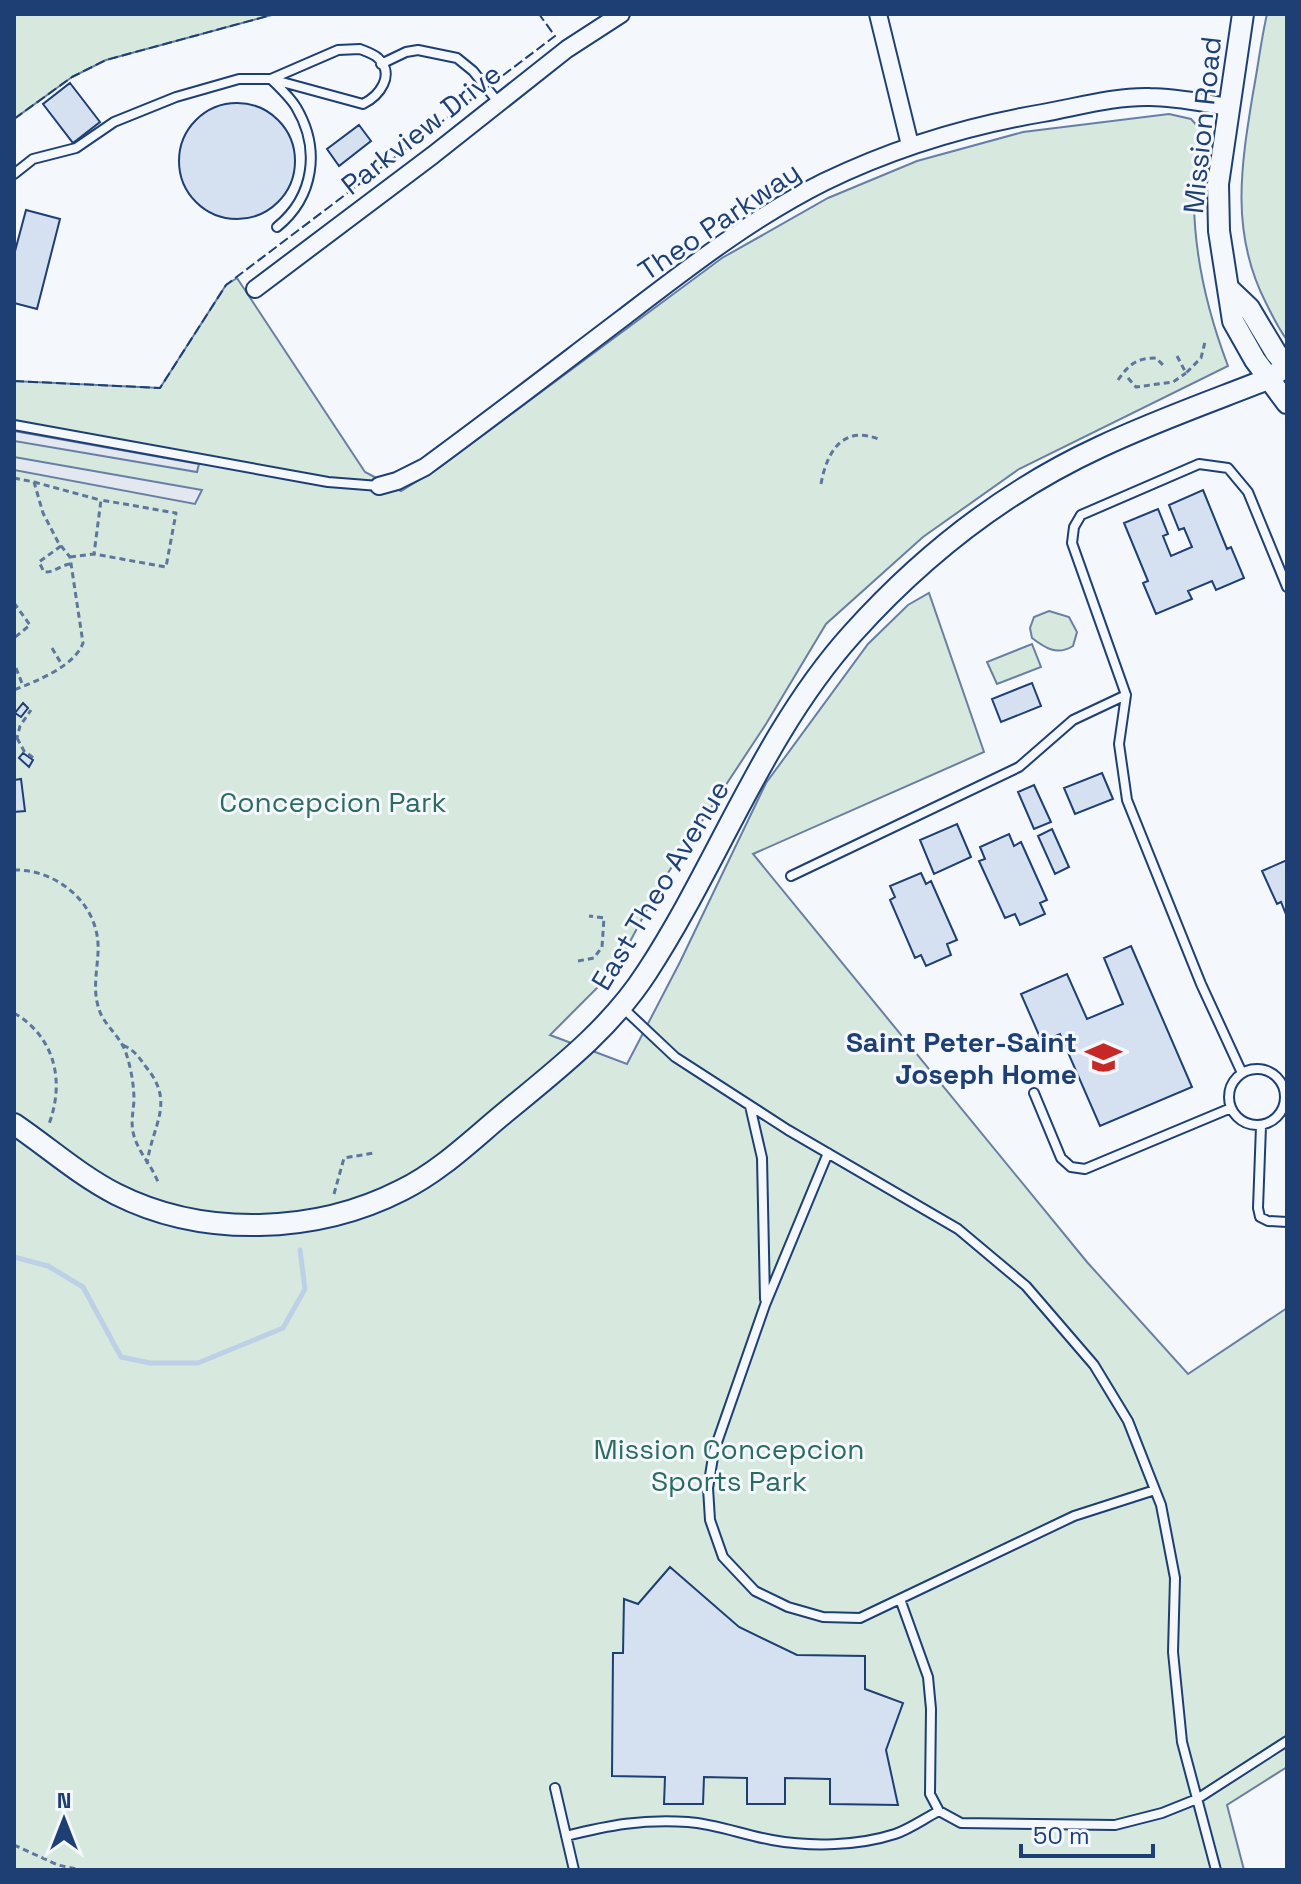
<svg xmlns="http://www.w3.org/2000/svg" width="1301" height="1884" font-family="'Space Grotesk',sans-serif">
	<rect width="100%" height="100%" fill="#f4f7fb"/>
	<path fill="#d7e8df" stroke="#687fa3" stroke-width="2" d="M 14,14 L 275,14 L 106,60 L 72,77 L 14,119 Z
		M 1267,14 L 1287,14 L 1287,340 C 1278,328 1272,315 1266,303 C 1230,233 1241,166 1253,93 C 1258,67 1261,40 1267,14 Z
		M 1169,114 L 1191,119 L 1201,130 C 1198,154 1194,180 1194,204 C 1195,259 1209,316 1228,366 L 1019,469 L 923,537 L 826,624 L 766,724 L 660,885 L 615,970 L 550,1035 L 627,1064 L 680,962 L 766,783 L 868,644 L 908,605 L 929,593 L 984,752 L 753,854 L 1087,1262 L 1188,1374 L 1287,1308 L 1287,1767 L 1227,1805 L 1244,1870 L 14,1870 L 14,381 L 160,388 L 226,285 L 237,278 L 365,472 L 401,491 L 440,467 L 722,258 L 828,198 L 917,161 L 1023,132 Z
		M 1049,611 L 1069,617 L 1077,632 L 1073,646 C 1057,656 1045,648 1032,638 L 1030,628 L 1034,617 Z
		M 1032,644 L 1041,667 L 997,684 L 987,662 Z"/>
	<path fill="#e3e8f0" stroke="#687fa3" stroke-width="2" d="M 14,431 L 199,464 L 197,472 L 14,441 Z
		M 14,457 L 202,490 L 195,504 L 14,470 Z"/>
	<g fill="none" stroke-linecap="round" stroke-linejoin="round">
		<path stroke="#bed0e5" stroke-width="5" d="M 14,1257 L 48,1266 L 83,1287 L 121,1357 L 150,1363 L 198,1363 L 283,1328 L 305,1289 L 300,1250"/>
	</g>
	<path fill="#d5e0f0" stroke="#1d3f73" stroke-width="2" d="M 70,83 L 100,122 L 73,143 L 43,104 Z
		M179 161a58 58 0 1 1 116 0a58 58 0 1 1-116 0Z
		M 359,125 L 371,141 L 339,166 L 327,149 Z
		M 26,210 L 60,219 L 37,309 L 14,303 L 14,255 Z
		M 1203,490 L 1227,549 L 1231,547 L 1244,578 L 1216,590 L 1212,581 L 1188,591 L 1192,599 L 1156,614 L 1143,583 L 1148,581 L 1124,523 L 1158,509 L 1168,534 L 1163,536 L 1171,556 L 1192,547 L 1184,528 L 1179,530 L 1169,505 Z
		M 1032,683 L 1041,706 L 1001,722 L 992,699 Z
		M 23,703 L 28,708 L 21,717 L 15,713 Z
		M 23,753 L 33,760 L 29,767 L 19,758 Z
		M 1102,773 L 1113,799 L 1075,814 L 1064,788 Z
		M 21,779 L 25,811 L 14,812 L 14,780 Z
		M 1034,785 L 1051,822 L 1034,829 L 1018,792 Z
		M 957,824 L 971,857 L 934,874 L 920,840 Z
		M 1052,829 L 1069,867 L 1055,874 L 1038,836 Z
		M 1009,834 L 1014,846 L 1021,842 L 1047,900 L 1040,903 L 1045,914 L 1020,925 L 1015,914 L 1005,918 L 979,861 L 985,859 L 980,847 Z
		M 1287,860 L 1287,917 L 1281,902 L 1277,904 L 1262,871 Z
		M 921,873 L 926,884 L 931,881 L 957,940 L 947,944 L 951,955 L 926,966 L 921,955 L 915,958 L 890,900 L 895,897 L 890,886 Z
		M 1131,946 L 1192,1087 L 1100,1126 L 1060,1034 L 1042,1042 L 1021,994 L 1067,974 L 1087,1019 L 1123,1004 L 1104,958 Z
		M 670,1567 L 739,1627 L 797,1655 L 865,1656 L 865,1689 L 903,1703 L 886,1750 L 898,1805 L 830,1804 L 830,1779 L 785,1778 L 785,1804 L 747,1804 L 747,1778 L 704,1777 L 703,1804 L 664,1804 L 665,1777 L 612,1776 L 613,1653 L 623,1653 L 624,1599 L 638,1604 Z"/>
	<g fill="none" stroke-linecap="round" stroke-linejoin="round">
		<defs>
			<path id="service" d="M 360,49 C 365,51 374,54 378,58 C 396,75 379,96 363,104 L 271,79 L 338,50 Z
				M 381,64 L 406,52 L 418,50 L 457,58 L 473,71 L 498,102
				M 14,174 L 33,159 L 76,148 L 114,122 L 176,97 L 239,79 L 271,79 C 280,88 290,97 296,107 C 321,149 314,197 277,227
				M 14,425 L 328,482 L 379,486
				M 791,876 L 1019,767 L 1073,720 L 1126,695
				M 623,1008 L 675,1057 L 788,1130 L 958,1229 L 1026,1286 L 1094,1365 L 1128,1421 L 1161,1505 L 1175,1578 L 1173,1652 L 1182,1742 L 1216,1870
				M1229 1097a28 28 0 1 1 56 0a28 28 0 1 1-56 0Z
				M 1242,1073 L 1201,984 L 1127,800 L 1119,744 L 1126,695 L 1072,543 L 1074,527 L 1081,515 L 1199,464 L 1228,468 L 1248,492 L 1287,587
				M 1034,1093 L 1061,1158 L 1071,1167 L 1085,1169 L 1231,1108
				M 750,1106 L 762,1158 L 765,1299
				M 1261,1126 L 1258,1208 L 1260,1217 L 1268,1221 L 1287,1222
				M 828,1153 L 765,1305 L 714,1451 L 708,1488 L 710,1520 L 723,1557 L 755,1591 L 788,1607 L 823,1617 L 860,1618 L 1074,1516 L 1155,1490
				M 900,1599 L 928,1677 L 931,1709 L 930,1794 L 939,1811 L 961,1823 L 1115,1825 L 1162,1813 L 1197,1799 L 1287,1741
				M 555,1788 L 574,1870
				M 566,1836 C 610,1825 642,1819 688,1822 C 716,1824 744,1835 772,1840 C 811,1847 858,1846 895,1834 C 910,1829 925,1818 939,1811"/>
			<path id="minor" d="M 878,14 L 910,145
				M 255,289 L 433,155 L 567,49 L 621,14
				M 379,486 L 397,481 L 425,467 C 492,418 558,367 624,317 C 688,268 752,218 824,182 C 894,148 966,126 1043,113 C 1077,107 1115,96 1150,97 C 1177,97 1202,103 1228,107"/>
			<path id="tertiary" d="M 1243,14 L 1218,184 L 1219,231 L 1233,321 L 1255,360 L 1287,403
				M 1229,289 L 1249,308 L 1276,353 L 1287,366
				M 14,1124 C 48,1147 79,1175 116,1194 C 203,1238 316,1234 402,1190 C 441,1171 474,1138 507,1111 C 558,1069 611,1028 647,972 C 719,862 763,733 852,634 C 922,556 1005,491 1100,447 C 1155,421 1212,401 1268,379 L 1287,366"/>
		</defs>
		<use href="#service" stroke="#1d3f73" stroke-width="12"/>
		<use href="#minor" stroke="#1d3f73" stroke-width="20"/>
		<use href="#tertiary" stroke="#1d3f73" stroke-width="24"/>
		<path stroke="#5e769c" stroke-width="3" stroke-dasharray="6 4" stroke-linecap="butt" d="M 1177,356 L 1186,373 L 1201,358 L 1205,342
			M 1128,378 L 1136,387 L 1173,382 L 1186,373
			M 1118,380 C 1129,364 1137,358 1156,358 L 1163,365
			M 14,478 L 34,482 L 43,513 L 58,542 L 70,557 L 83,643 C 74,667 36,681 14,690
			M 34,482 L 100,500
			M 821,484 C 827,451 843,424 881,440
			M 61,546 L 39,562 L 44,572 C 54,573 60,565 71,564
			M 70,557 L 94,554 L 166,567 L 176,513 L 101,500 L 94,554
			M 14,603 L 30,625 L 14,638
			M 52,648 L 62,665
			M 16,668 L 23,686
			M 14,738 L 17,738 L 20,726 L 31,710
			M 17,738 L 24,751 L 35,759
			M 14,870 C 55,869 96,901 98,944 C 99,964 92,985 98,1006 C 102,1024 120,1035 126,1053 C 131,1068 134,1085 134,1101 C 133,1112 131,1122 133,1132 C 137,1151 151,1164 158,1182
			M 578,961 L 594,958 L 602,947 L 604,918 L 589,916
			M 14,1013 C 55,1037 65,1081 49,1124
			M 123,1045 C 134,1050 139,1057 146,1067 C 176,1103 152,1125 147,1164
			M 334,1194 L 344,1158 L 374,1153
			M 14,1845 L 58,1865 L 81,1870"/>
		<use href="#service" stroke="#f4f7fb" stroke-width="8"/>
		<use href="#minor" stroke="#f4f7fb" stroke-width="16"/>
		<use href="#tertiary" stroke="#f4f7fb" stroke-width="20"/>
		<path stroke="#1d3f73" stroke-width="2" stroke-dasharray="10 4" stroke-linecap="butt" d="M 14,119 L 72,77 L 106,60 L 275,14
			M 14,381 L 160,388 L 226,285 L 555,36 L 539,14"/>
	</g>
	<defs>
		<symbol id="school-bare" viewBox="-9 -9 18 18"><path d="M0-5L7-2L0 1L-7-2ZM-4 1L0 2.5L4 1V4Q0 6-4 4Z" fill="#c62828" stroke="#f4f7fb" stroke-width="2.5" paint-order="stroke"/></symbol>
	</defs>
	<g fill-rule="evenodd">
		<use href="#school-bare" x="1078" y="1032" width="51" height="51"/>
	</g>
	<g text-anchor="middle" stroke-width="6" stroke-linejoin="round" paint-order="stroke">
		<g font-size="28" fill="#1d3f73" stroke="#f4f7fb">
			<text transform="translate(1202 125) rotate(-84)" y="10">Mission Road</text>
			<text transform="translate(421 129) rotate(-38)" y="10">Parkview Drive</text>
			<text transform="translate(719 221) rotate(-34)" y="10">Theo Parkway</text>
			<text transform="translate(660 885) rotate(-59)" y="10">East Theo Avenue</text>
		</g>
		<g font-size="28" fill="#2c6c60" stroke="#f4f7fb">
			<text x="333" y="812">Concepcion Park</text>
			<text x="729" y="1459">Mission Concepcion<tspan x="729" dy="32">Sports Park</tspan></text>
		</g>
		<g font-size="28" font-weight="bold" fill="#1d3f73" stroke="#f4f7fb" text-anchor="end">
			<text x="1077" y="1052">Saint Peter-Saint<tspan x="1077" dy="32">Joseph Home</tspan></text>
		</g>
	</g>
	<rect width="1301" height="1884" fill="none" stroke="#1d3f73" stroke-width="32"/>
	<g transform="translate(64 1820)" stroke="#f4f7fb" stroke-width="6" paint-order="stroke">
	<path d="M0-6L14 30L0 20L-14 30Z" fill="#1d3f73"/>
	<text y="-12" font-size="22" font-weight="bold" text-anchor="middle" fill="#1d3f73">N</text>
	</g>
	<path d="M1021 1844v12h132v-12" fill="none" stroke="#1d3f73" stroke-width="4"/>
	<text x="1033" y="1844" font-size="24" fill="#1d3f73" stroke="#f4f7fb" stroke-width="6" paint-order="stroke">50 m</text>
</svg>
